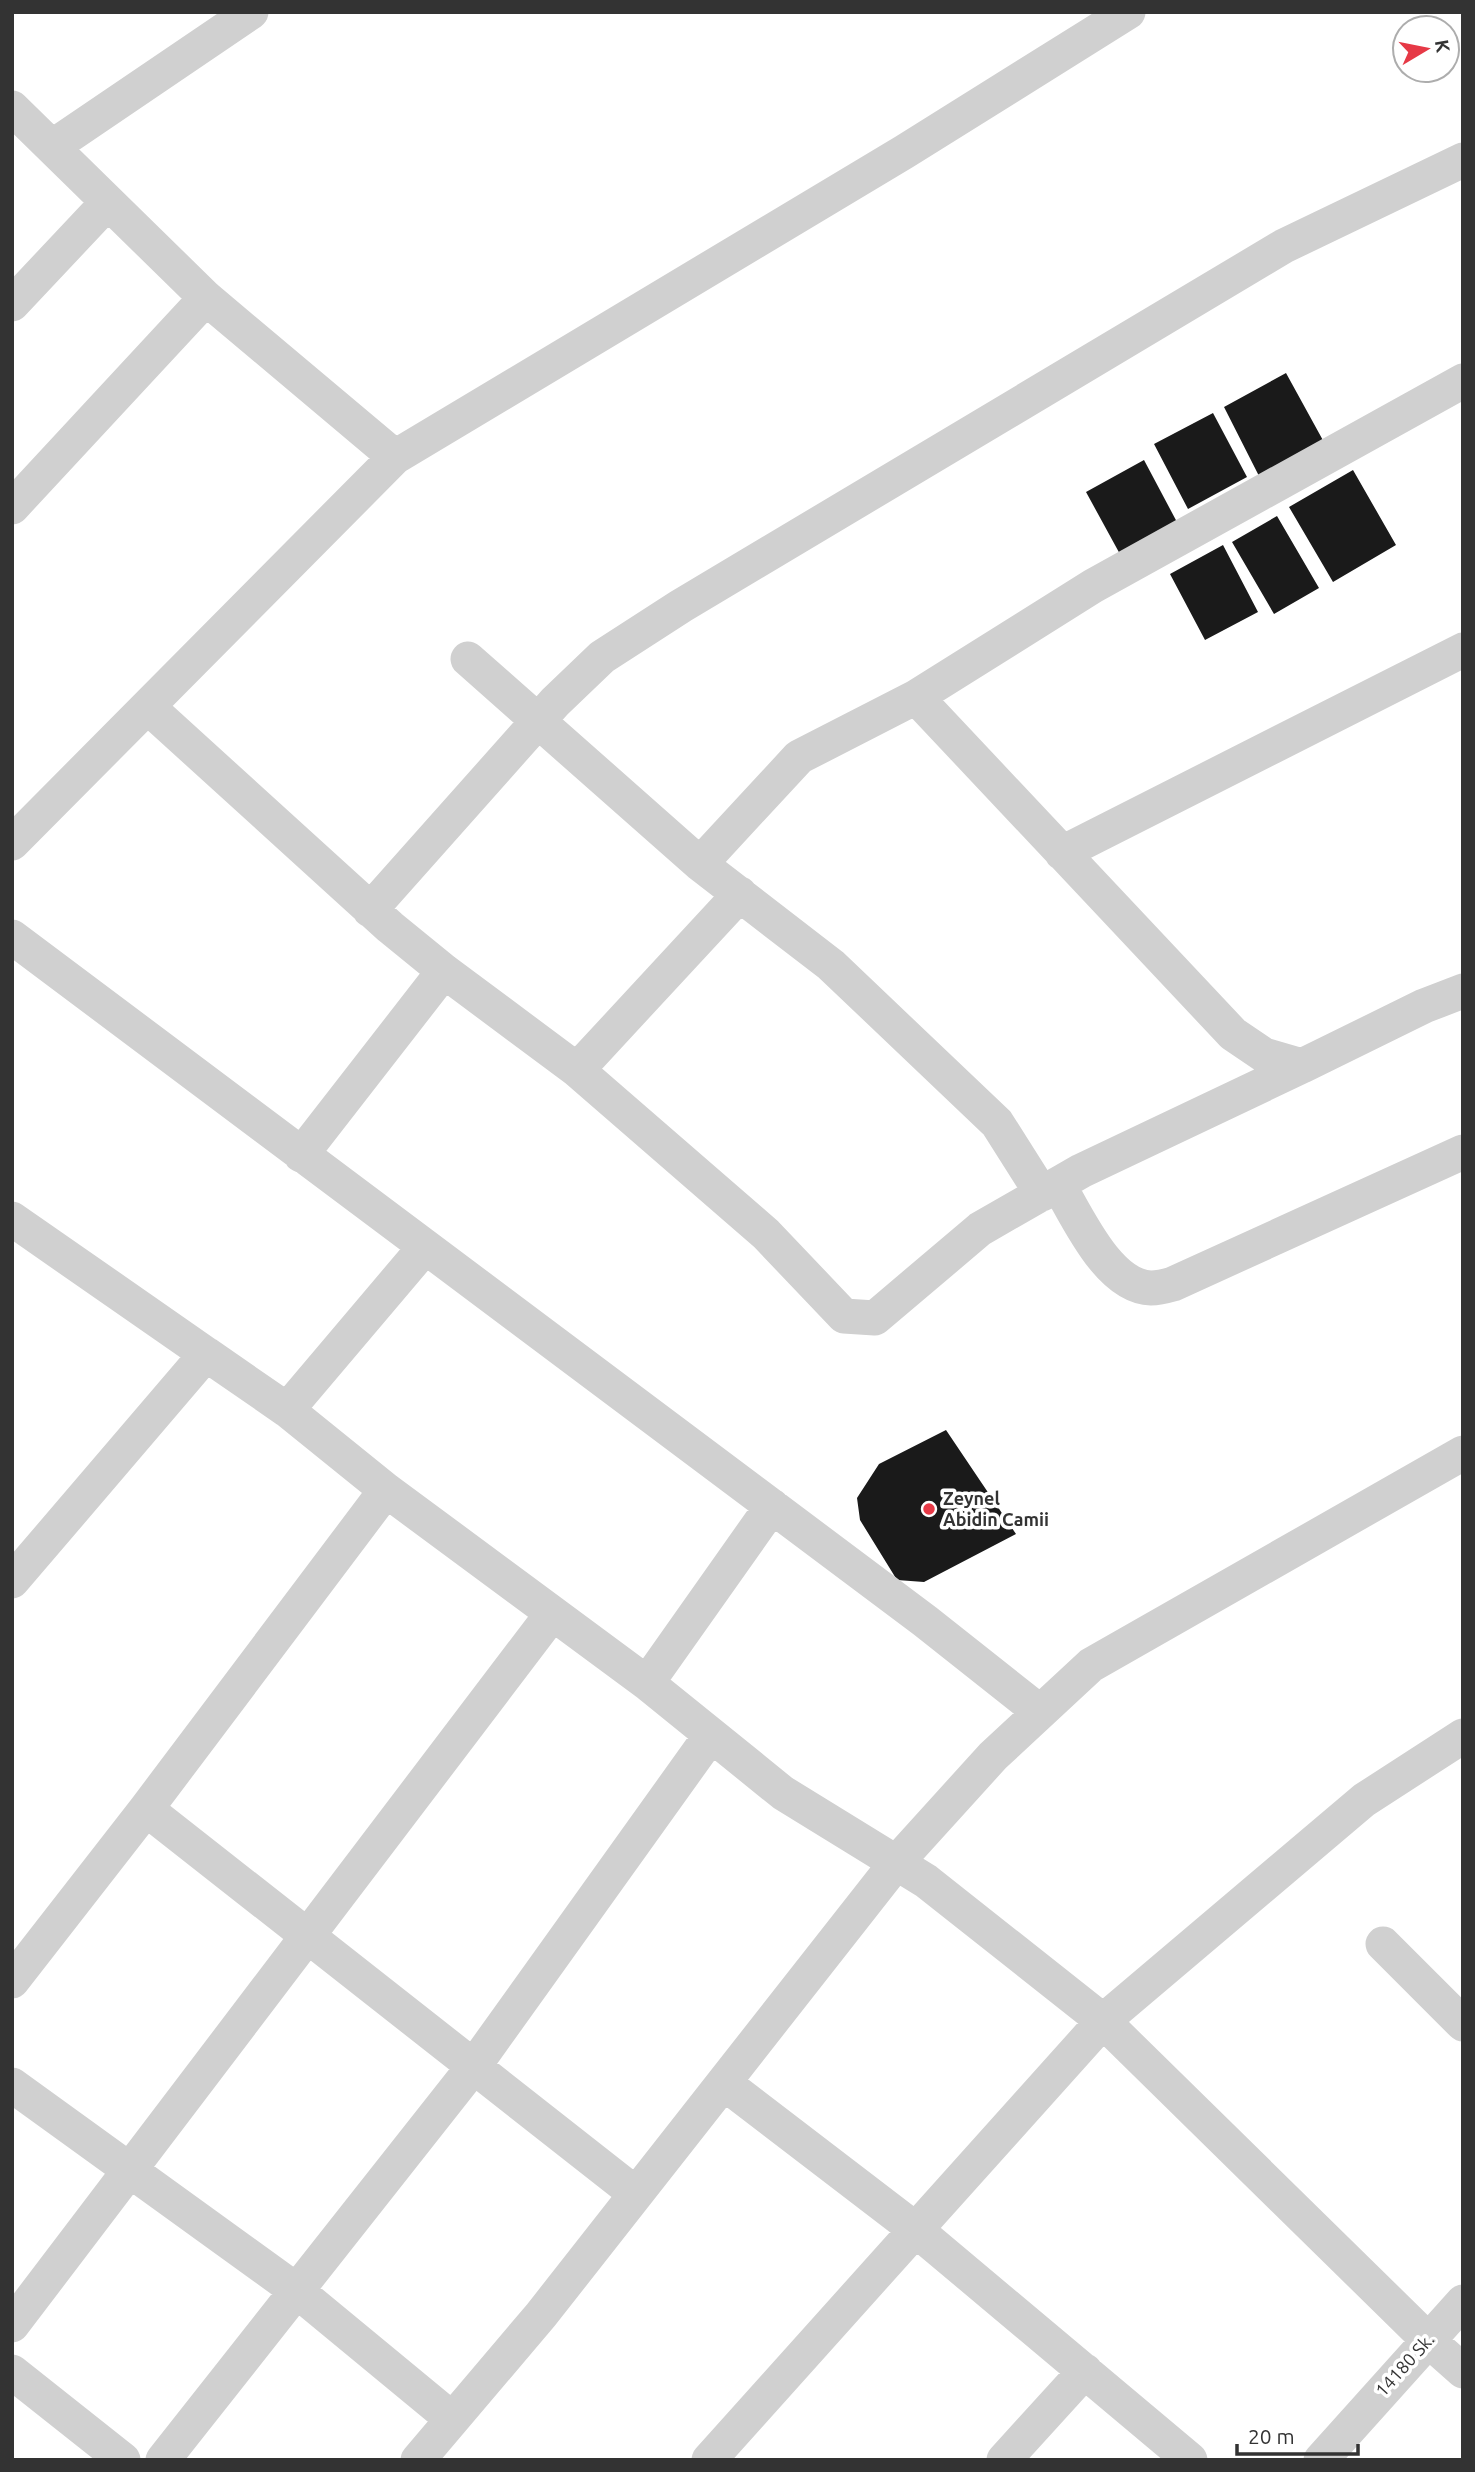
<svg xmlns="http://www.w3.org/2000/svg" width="1475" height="2472" font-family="Ubuntu,sans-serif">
	<rect width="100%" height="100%" fill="#fff"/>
	<path fill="#1a1a1a" d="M 1286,373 L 1325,444 L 1259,476 L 1224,407 Z
		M 1213,413 L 1247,477 L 1188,509 L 1154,444 Z
		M 1144,460 L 1178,524 L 1121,556 L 1086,492 Z
		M 1353,470 L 1396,545 L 1333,582 L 1289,507 Z
		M 1277,516 L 1319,588 L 1274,614 L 1232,542 Z
		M 1223,545 L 1258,612 L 1205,640 L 1170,574 Z
		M 946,1430 L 1016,1534 L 924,1582 L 897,1580 L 860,1520 L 857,1498 L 879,1464 Z"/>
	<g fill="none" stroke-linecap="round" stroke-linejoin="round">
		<path stroke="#d0d0d0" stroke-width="35" d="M 12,108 L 206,298 L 395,457
			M 52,147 L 251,12
			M 12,304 L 108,202
			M 12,507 L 206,298
			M 468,659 L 700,864 L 831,965 L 997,1123 L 1042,1194
			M 916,697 L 1233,1034 L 1264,1055 L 1302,1066 L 1424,1006 L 1463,991
			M 148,707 L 390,927 L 444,971 L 577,1070 L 766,1234 L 844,1316 L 875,1318 L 980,1229 L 1081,1171 L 1302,1066
			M 12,843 L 395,457 L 904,152 L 1128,12
			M 1062,853 L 1463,650
			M 700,864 L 799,757 L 916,697 L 1093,586 L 1463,381
			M 370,910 L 555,702 L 602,657 L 681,606 L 1284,246 L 1463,160
			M 12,937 L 925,1621 L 1040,1712
			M 577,1070 L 740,894
			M 301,1155 L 444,971
			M 1058,1184 C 1077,1216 1108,1287 1151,1288 C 1158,1288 1166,1286 1173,1284 L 1463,1152
			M 12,1219 L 206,1354
			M 287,1410 L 425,1247
			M 12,1581 L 206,1354 L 287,1410 L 386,1490 L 647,1683 L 783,1793 L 926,1881 L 1103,2021 L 1428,2340 L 1463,2371
			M 647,1683 L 772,1506
			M 146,1809 L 636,2194
			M 1383,1944 L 1463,2024
			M 12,1981 L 146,1809 L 386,1490
			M 724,2083 L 916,2230 L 1190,2460
			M 12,2085 L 297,2291 L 452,2419
			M 12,2325 L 552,1614
			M 12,2372 L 123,2460
			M 163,2460 L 474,2066 L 711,1735
			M 418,2460 L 541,2315 L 896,1863 L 993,1756 L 1091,1665 L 1463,1453
			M 709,2460 L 1103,2021 L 1364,1800 L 1463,1736
			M 1004,2460 L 1085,2371
			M 1321,2460 L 1463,2302"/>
	</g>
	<circle fill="#e63946" stroke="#fff" stroke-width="2.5" cx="929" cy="1509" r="7"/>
	<g text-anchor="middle" stroke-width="7" stroke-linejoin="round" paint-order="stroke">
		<g font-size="18" font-weight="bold" fill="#333" stroke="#fff" text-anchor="start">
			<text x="943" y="1505">Zeynel<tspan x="943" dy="21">Abidin Camii</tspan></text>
		</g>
		<g font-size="18" fill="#333" stroke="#fff">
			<text transform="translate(1405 2365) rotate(-48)" y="6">14180 Sk.</text>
		</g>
	</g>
	<rect width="1475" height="2472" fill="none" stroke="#333333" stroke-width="28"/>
	<g transform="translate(1426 49) rotate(80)"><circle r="33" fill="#ffffff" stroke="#adadad" stroke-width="2"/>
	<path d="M0-5L12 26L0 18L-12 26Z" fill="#e63946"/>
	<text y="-10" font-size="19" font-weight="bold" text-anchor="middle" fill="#333333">K</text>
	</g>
	<path d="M1237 2444v10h121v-10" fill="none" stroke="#333333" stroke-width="3.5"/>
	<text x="1248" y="2444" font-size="21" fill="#333333" stroke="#ffffff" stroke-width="5" paint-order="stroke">20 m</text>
</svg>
